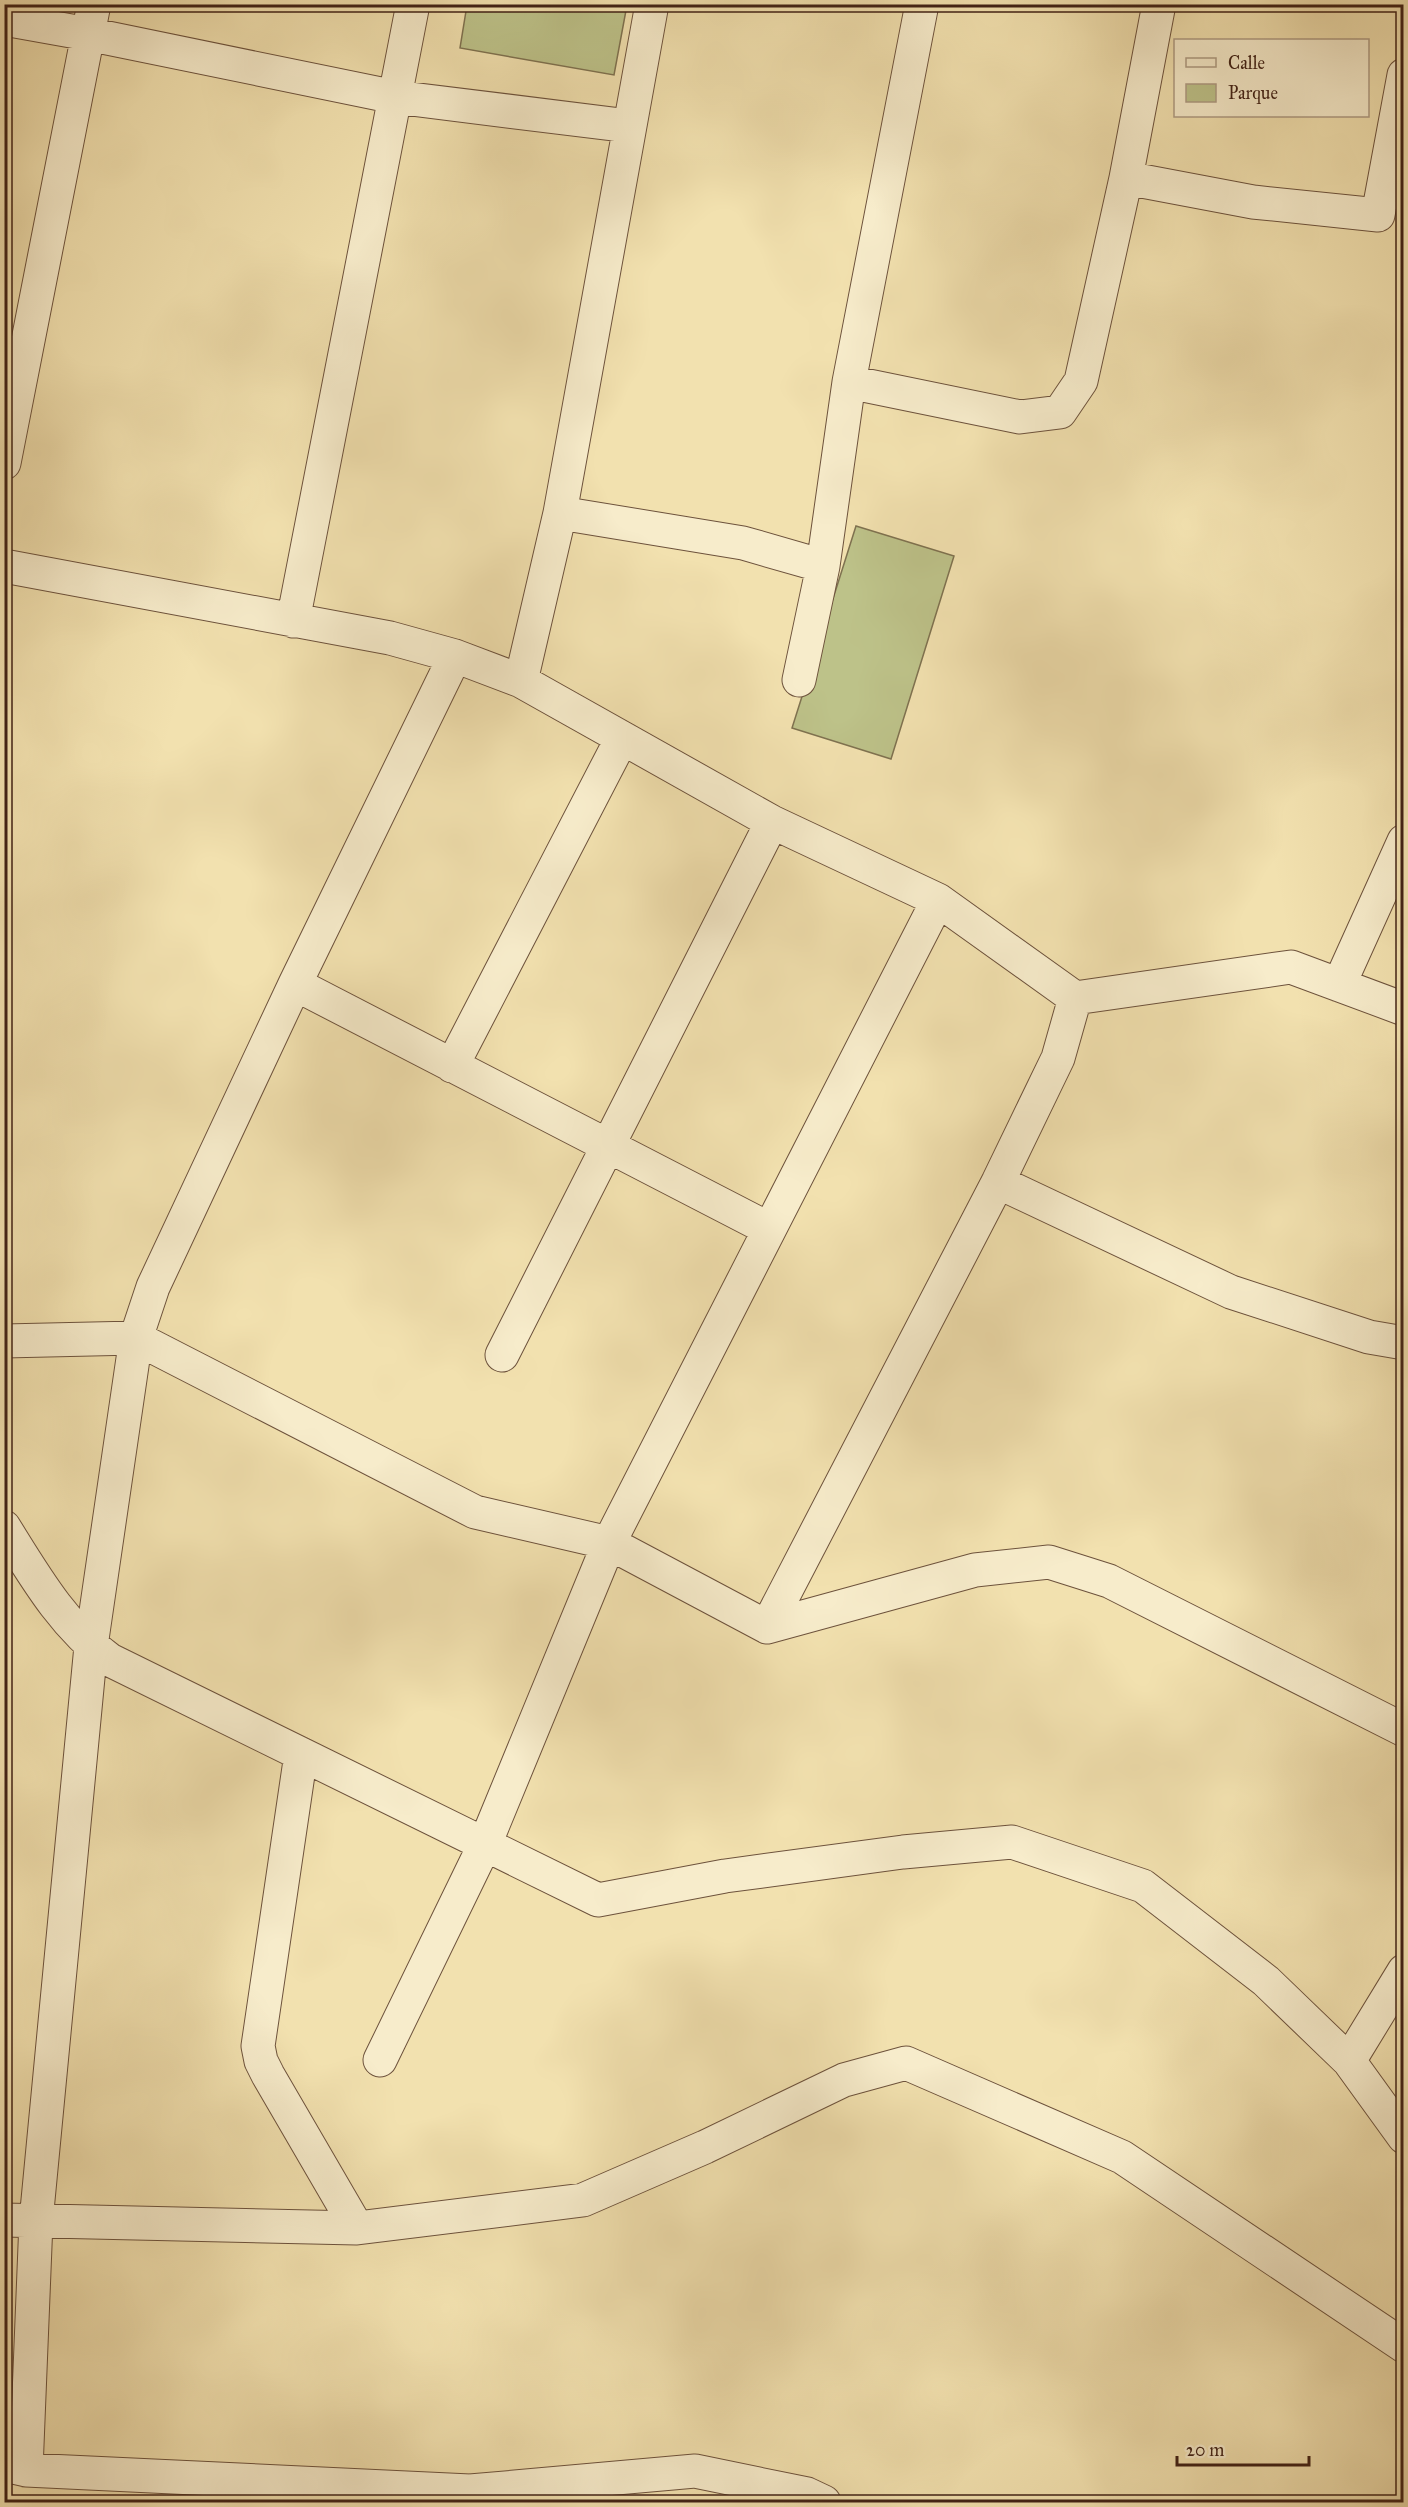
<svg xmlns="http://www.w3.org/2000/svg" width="1408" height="2507" font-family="'IM FELL Great Primer',serif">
	<rect width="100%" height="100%" fill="#f2e1af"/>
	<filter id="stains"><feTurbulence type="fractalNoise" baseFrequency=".00333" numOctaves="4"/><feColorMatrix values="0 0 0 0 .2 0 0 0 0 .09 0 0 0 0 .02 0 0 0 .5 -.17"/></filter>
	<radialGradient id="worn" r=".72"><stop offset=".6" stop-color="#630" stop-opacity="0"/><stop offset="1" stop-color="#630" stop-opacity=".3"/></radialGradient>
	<path fill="#bdc289" stroke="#7f7250" stroke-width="1.5" d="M 467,5 L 627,5 L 614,75 L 460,48 Z
		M 856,526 L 954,556 L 891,759 L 792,728 Z"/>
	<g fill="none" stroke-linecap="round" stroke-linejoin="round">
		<defs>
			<path id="street" d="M 4,19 L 88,34 L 395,97 L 629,126
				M 1126,178 L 1253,202 L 1378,215 L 1404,75
				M 849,382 L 1020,417 L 1060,412 L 1081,381 L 1126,178 L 1159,4
				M 4,463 L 94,4
				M 560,513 L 743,543 L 823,566
				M 4,566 L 390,638 L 455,656 L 521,681 L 772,822 L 938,900 L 1075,998 L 1291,967 L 1404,1009
				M 293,621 L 413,4
				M 799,680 L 823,566 L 849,382 L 922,4
				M 521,681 L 560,513 L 652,4
				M 295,984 L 769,1229
				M 1339,985 L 1404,841
				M 452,1066 L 622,738
				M 998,1182 L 1231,1292 L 1369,1337 L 1404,1343
				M 4,1341 L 136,1338 L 475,1512 L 609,1543 L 767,1627 L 975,1570 L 1049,1562 L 1109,1581 L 1404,1730
				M 502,1355 L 772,822
				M 4,1527 C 34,1575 63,1626 110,1660 L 598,1900 L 725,1876 L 903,1852 L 1012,1842 L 1143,1886 L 1266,1981 L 1349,2061
				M 767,1627 L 998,1182 L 1058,1058 L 1075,998
				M 301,1754 L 258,2046 L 261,2061 L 268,2075 L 357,2228
				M 1404,1971 L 1349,2061 L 1404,2137
				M 380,2060 L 485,1844 L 609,1543 L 938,900
				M 4,2220 L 357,2228 L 583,2200 L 705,2147 L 844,2080 L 906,2063 L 1122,2157 L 1404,2346
				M 4,2465 L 26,2470 L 470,2491 L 695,2471 L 807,2494 L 824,2502
				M 26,2470 L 36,2221 L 91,1646 L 136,1338 L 153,1287 L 295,984 L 455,656"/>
		</defs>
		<use href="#street" stroke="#6d523c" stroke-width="35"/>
		<use href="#street" stroke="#f7eccb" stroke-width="33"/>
	</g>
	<rect width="1408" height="2507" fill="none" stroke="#f2e1af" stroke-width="24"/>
	<rect x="6" y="6" width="1396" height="2495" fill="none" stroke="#412216" stroke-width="3"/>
	<rect x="12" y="12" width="1384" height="2483" fill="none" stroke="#412216" stroke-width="1.5"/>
	<rect x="1174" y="39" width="195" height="78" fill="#f7eccb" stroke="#ae9b83" stroke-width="1.5"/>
	<rect x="1186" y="58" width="30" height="9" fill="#f7eccb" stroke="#ae9b83" stroke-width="1.5"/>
	<text x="1228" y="69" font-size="18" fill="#412216">Calle</text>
	<rect x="1186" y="84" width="30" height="18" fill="#bdc289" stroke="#ae9b83" stroke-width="1.5"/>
	<text x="1228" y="99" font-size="18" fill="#412216">Parque</text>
	<path d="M1177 2456v9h132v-9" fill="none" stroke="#412216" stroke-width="3"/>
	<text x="1186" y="2456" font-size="18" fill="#412216" stroke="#f7eccb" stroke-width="4.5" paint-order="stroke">20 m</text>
	<rect width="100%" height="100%" filter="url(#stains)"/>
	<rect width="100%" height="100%" fill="url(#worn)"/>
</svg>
